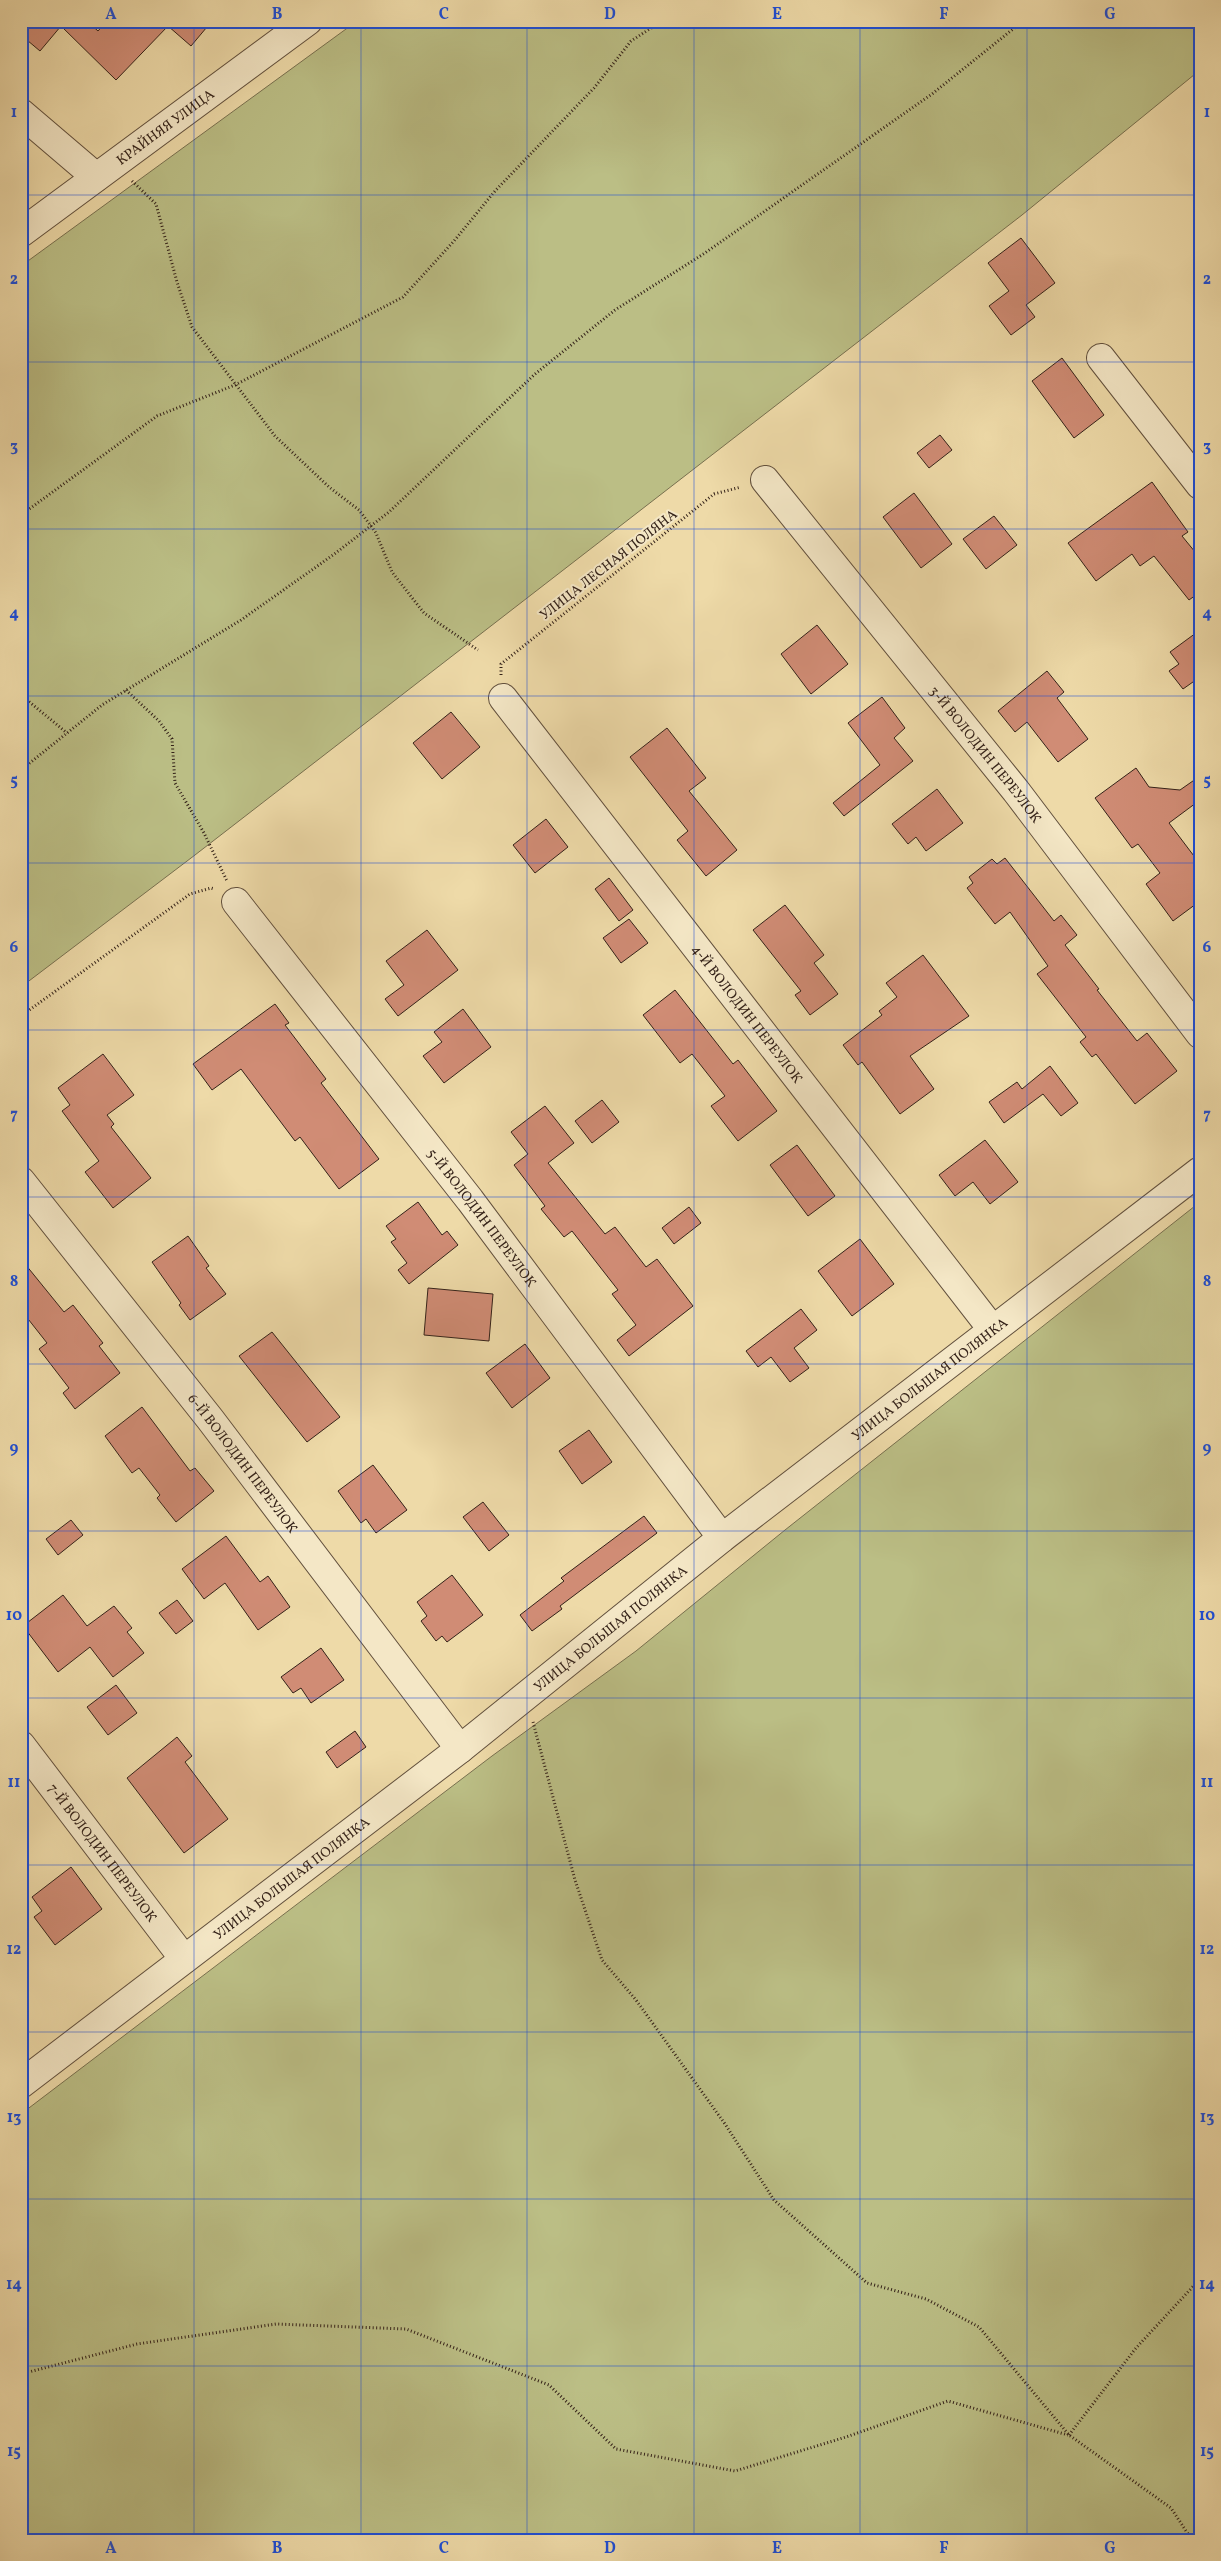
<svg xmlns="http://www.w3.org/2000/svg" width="1221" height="2561" font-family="Vollkorn,serif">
	<rect width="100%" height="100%" fill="#eedaa8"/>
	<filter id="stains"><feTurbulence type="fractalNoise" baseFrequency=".004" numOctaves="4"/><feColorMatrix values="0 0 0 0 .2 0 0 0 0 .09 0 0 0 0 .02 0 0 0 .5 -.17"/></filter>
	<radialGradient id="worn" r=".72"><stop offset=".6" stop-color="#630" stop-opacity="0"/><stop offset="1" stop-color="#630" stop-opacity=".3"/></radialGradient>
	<path fill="#bbbe85" stroke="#78704f" d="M 357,21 L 1200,21 L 1200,70 L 1022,215 L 195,855 L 21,987 L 21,266 Z
		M 1200,1202 L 1200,2540 L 21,2540 L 21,2114 L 492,1756 L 636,1651 L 785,1530 Z"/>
	<path fill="#d08c75" stroke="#342219" d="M 21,21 L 87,21 L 98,31 L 107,21 L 212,21 L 191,46 L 168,26 L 116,80 L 61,26 L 40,51 L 21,35 Z
		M 1021,238 L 1055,283 L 1026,305 L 1035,317 L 1011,335 L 989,306 L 1009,291 L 988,263 Z
		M 1062,358 L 1104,415 L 1074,438 L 1032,381 Z
		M 940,435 L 952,450 L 929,468 L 917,453 Z
		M 1152,482 L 1188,532 L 1182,536 L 1200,558 L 1200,592 L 1189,600 L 1154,556 L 1140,566 L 1132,554 L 1096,581 L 1068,543 Z
		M 914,493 L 952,544 L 921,568 L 883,517 Z
		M 994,516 L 1017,545 L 986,569 L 963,539 Z
		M 817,625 L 848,664 L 811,694 L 781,654 Z
		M 1200,630 L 1200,677 L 1183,689 L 1169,671 L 1179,664 L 1170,652 Z
		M 1047,671 L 1064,692 L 1057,698 L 1088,739 L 1058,762 L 1027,722 L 1015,732 L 998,711 Z
		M 882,697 L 905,728 L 894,738 L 913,761 L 844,816 L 833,803 L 880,765 L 848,723 Z
		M 451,712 L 480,747 L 442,779 L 413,743 Z
		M 667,728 L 706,778 L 689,791 L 737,850 L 706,876 L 677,840 L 688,831 L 630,757 Z
		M 1136,768 L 1149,787 L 1180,790 L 1200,776 L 1200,800 L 1169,823 L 1200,864 L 1200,901 L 1173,921 L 1146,884 L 1160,873 L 1138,844 L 1132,848 L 1095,798 Z
		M 937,789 L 963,823 L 926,851 L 916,837 L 908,844 L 892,824 Z
		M 546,819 L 568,847 L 535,873 L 513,845 Z
		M 1005,858 L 1054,921 L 1061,915 L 1077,935 L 1065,945 L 1099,989 L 1097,990 L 1137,1041 L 1147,1033 L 1177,1071 L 1135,1104 L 1096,1054 L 1092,1057 L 1080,1042 L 1086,1037 L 1037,974 L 1048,966 L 1010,912 L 995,924 L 967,888 L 973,883 L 969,877 L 992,859 L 997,864 Z
		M 609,878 L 633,910 L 619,921 L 595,889 Z
		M 785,905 L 824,955 L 814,963 L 838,994 L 810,1015 L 795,995 L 801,991 L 753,930 Z
		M 629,919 L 648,943 L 621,963 L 603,938 Z
		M 427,930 L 458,970 L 398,1016 L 385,999 L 404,985 L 386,961 Z
		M 923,955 L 969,1016 L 910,1056 L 934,1089 L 900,1114 L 862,1062 L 858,1065 L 843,1045 L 882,1015 L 879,1011 L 897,997 L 886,983 Z
		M 675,990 L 733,1064 L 738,1060 L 777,1111 L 738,1141 L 711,1106 L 725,1096 L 692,1054 L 680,1063 L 643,1015 Z
		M 275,1004 L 289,1023 L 285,1025 L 326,1079 L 321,1083 L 379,1159 L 339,1189 L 300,1137 L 295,1141 L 241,1069 L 212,1090 L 193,1064 Z
		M 463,1009 L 491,1047 L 444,1083 L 423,1056 L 442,1042 L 434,1032 Z
		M 103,1054 L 134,1095 L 107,1115 L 114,1124 L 111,1127 L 151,1178 L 113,1208 L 85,1172 L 99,1161 L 62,1111 L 70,1105 L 58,1088 Z
		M 1050,1066 L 1078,1103 L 1061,1116 L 1043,1094 L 1004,1123 L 989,1102 L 1017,1082 L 1022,1089 Z
		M 602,1100 L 619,1122 L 592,1143 L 575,1121 Z
		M 545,1106 L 574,1143 L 548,1163 L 605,1234 L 615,1227 L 646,1267 L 657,1259 L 693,1306 L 629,1356 L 617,1340 L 636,1325 L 612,1294 L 618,1290 L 572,1231 L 564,1237 L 541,1209 L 545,1206 L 514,1165 L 528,1154 L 511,1132 Z
		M 985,1140 L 1018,1182 L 990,1204 L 973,1182 L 955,1196 L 939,1175 Z
		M 797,1145 L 835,1196 L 808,1216 L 770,1165 Z
		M 418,1202 L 442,1235 L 447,1231 L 458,1245 L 409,1284 L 398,1270 L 407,1263 L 391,1242 L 396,1239 L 386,1226 Z
		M 689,1207 L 701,1223 L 674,1244 L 662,1228 Z
		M 188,1236 L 209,1266 L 206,1268 L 226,1294 L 190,1320 L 179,1305 L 181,1303 L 152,1262 Z
		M 860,1239 L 894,1284 L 852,1316 L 818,1271 Z
		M 21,1259 L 64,1312 L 73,1305 L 103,1343 L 99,1346 L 120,1373 L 75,1409 L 63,1393 L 69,1388 L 39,1349 L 47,1343 L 21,1310 Z
		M 428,1288 L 493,1294 L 489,1341 L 424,1335 Z
		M 801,1309 L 817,1330 L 794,1348 L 809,1368 L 790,1382 L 771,1357 L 758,1367 L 746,1351 Z
		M 272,1332 L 340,1417 L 307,1442 L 239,1356 Z
		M 525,1344 L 550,1378 L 512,1408 L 486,1373 Z
		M 142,1407 L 190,1471 L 195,1468 L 214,1491 L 176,1522 L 157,1498 L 160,1495 L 139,1468 L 132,1473 L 105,1436 Z
		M 589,1430 L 612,1462 L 582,1484 L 559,1451 Z
		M 373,1465 L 407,1510 L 376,1533 L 366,1519 L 361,1523 L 338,1491 Z
		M 483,1502 L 509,1535 L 489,1551 L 463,1517 Z
		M 644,1516 L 657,1533 L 560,1606 L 562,1609 L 532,1631 L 520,1615 L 564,1581 L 561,1578 Z
		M 71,1520 L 83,1535 L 58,1555 L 46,1539 Z
		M 226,1536 L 260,1582 L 268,1576 L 290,1607 L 258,1630 L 225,1583 L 204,1599 L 182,1569 Z
		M 452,1575 L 483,1615 L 447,1642 L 442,1636 L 436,1641 L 421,1621 L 427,1616 L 417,1602 Z
		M 63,1595 L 87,1626 L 114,1606 L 132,1628 L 127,1632 L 144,1653 L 113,1677 L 90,1647 L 58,1672 L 23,1626 Z
		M 177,1600 L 193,1621 L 176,1634 L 159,1613 Z
		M 321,1648 L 344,1680 L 311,1703 L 301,1688 L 293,1693 L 281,1677 Z
		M 116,1685 L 137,1713 L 108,1735 L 87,1707 Z
		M 355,1731 L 366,1747 L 337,1768 L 326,1752 Z
		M 177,1737 L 192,1756 L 185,1762 L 228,1819 L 184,1853 L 127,1778 Z
		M 71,1867 L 102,1909 L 55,1945 L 34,1917 L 42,1911 L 32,1897 Z"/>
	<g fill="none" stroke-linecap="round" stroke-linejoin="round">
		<defs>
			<g id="street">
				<path d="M 21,113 L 96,177"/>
				<path id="s1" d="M 21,233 L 308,21"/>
				<path d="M 1101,358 L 1200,485"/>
				<path id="s2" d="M 765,480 L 1016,791 L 1200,1034"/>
				<path id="s3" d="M 503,698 L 992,1329"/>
				<path id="s4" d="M 236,902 L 470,1200 L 722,1538"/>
				<path id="s5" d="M 21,1181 L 210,1419 L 460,1749"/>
				<path id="s6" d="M 21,1745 L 184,1959"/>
				<path id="s7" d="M 21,2084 L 460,1749 L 722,1538 L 1200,1171"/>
			</g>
		</defs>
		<use href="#street" stroke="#62503d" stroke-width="30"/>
		<path stroke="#342219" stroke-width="3" stroke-dasharray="1 2.5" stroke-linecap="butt" d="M 132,181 L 156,204 L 177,282 L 192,327 L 275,436 L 329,487 L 359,510 L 371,526 L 376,533 L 392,572 L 424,613 L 478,650
			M 21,515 L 157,416 L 235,385 L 403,297 L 454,241 L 495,191 L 594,88 L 631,41 L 662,21
			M 501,675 L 501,664 L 714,494 L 741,487
			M 126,690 L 159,721 L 172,739 L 175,783 L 204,833 L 227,881
			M 21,695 L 67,733
			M 21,770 L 102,705 L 241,620 L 333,555 L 389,512 L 535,374 L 615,310 L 705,253 L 932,94 L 1023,21
			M 21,1016 L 190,894 L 211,888 L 214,889
			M 533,1722 L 575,1880 L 602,1960 L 636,2000 L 725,2124 L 774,2200 L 867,2283 L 926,2299 L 979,2327 L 1069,2435 L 1171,2508 L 1192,2540
			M 21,2374 L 137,2344 L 276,2324 L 406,2329 L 549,2385 L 616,2449 L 735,2471 L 846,2437 L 948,2401 L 1068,2435
			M 1069,2435 L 1136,2348 L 1200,2279"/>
		<use href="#street" stroke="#f4e7c6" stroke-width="28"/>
	</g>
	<path fill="none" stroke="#1d4ed8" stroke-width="1" stroke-opacity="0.55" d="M 194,21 L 194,2540M 361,21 L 361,2540M 527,21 L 527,2540M 694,21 L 694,2540M 860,21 L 860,2540M 1027,21 L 1027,2540M 21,195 L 1200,195M 21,362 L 1200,362M 21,529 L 1200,529M 21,696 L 1200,696M 21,863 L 1200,863M 21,1030 L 1200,1030M 21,1197 L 1200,1197M 21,1364 L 1200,1364M 21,1531 L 1200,1531M 21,1698 L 1200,1698M 21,1865 L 1200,1865M 21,2032 L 1200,2032M 21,2199 L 1200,2199M 21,2366 L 1200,2366"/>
	<g text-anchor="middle" stroke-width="4" stroke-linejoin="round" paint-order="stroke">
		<g font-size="14" fill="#342219" stroke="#f4e7c6">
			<text dy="5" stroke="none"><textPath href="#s1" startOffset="179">КРАЙНЯЯ УЛИЦА</textPath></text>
			<text transform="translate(608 564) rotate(-38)" y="5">УЛИЦА ЛЕСНАЯ ПОЛЯНА</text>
			<text dy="5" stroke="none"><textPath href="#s2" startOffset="352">3-Й ВОЛОДИН ПЕРЕУЛОК</textPath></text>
			<text dy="5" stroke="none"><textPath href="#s3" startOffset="399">4-Й ВОЛОДИН ПЕРЕУЛОК</textPath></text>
			<text dy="5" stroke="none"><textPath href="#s4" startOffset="400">5-Й ВОЛОДИН ПЕРЕУЛОК</textPath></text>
			<text dy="5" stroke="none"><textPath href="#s7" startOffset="1150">УЛИЦА БОЛЬШАЯ ПОЛЯНКА</textPath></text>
			<text dy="5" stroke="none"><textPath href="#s5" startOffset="359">6-Й ВОЛОДИН ПЕРЕУЛОК</textPath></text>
			<text dy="5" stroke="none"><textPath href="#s7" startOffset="745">УЛИЦА БОЛЬШАЯ ПОЛЯНКА</textPath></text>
			<text dy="5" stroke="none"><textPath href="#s6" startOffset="135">7-Й ВОЛОДИН ПЕРЕУЛОК</textPath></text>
			<text dy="5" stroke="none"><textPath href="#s7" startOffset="340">УЛИЦА БОЛЬШАЯ ПОЛЯНКА</textPath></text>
		</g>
	</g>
	<rect width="1221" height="2561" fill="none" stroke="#eedaa8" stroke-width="55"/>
	<rect x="28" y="28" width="1166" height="2506" fill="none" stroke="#1d4ed8" stroke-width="2"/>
	<g font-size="16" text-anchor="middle" font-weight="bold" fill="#1d4ed8">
		<text x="111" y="19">A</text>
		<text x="277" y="19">B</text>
		<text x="444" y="19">C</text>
		<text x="610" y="19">D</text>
		<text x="777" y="19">E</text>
		<text x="944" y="19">F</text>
		<text x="1110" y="19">G</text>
		<text x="14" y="117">1</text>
		<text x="1207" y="117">1</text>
		<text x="14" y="284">2</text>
		<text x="1207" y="284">2</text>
		<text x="14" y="451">3</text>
		<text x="1207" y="451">3</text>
		<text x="14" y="618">4</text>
		<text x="1207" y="618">4</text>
		<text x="14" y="785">5</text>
		<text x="1207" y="785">5</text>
		<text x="14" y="952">6</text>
		<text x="1207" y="952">6</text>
		<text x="14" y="1119">7</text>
		<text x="1207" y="1119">7</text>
		<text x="14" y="1286">8</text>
		<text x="1207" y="1286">8</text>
		<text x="14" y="1453">9</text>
		<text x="1207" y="1453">9</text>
		<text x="14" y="1620">10</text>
		<text x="1207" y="1620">10</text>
		<text x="14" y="1787">11</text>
		<text x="1207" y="1787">11</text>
		<text x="14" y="1954">12</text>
		<text x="1207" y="1954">12</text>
		<text x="14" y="2122">13</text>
		<text x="1207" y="2122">13</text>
		<text x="14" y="2289">14</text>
		<text x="1207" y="2289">14</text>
		<text x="14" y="2456">15</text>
		<text x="1207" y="2456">15</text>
		<text x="111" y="2553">A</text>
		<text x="277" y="2553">B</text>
		<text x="444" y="2553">C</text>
		<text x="610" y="2553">D</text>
		<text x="777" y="2553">E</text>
		<text x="944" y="2553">F</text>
		<text x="1110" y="2553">G</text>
	</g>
	<rect width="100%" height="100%" filter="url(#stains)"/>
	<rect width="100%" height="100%" fill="url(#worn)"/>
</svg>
